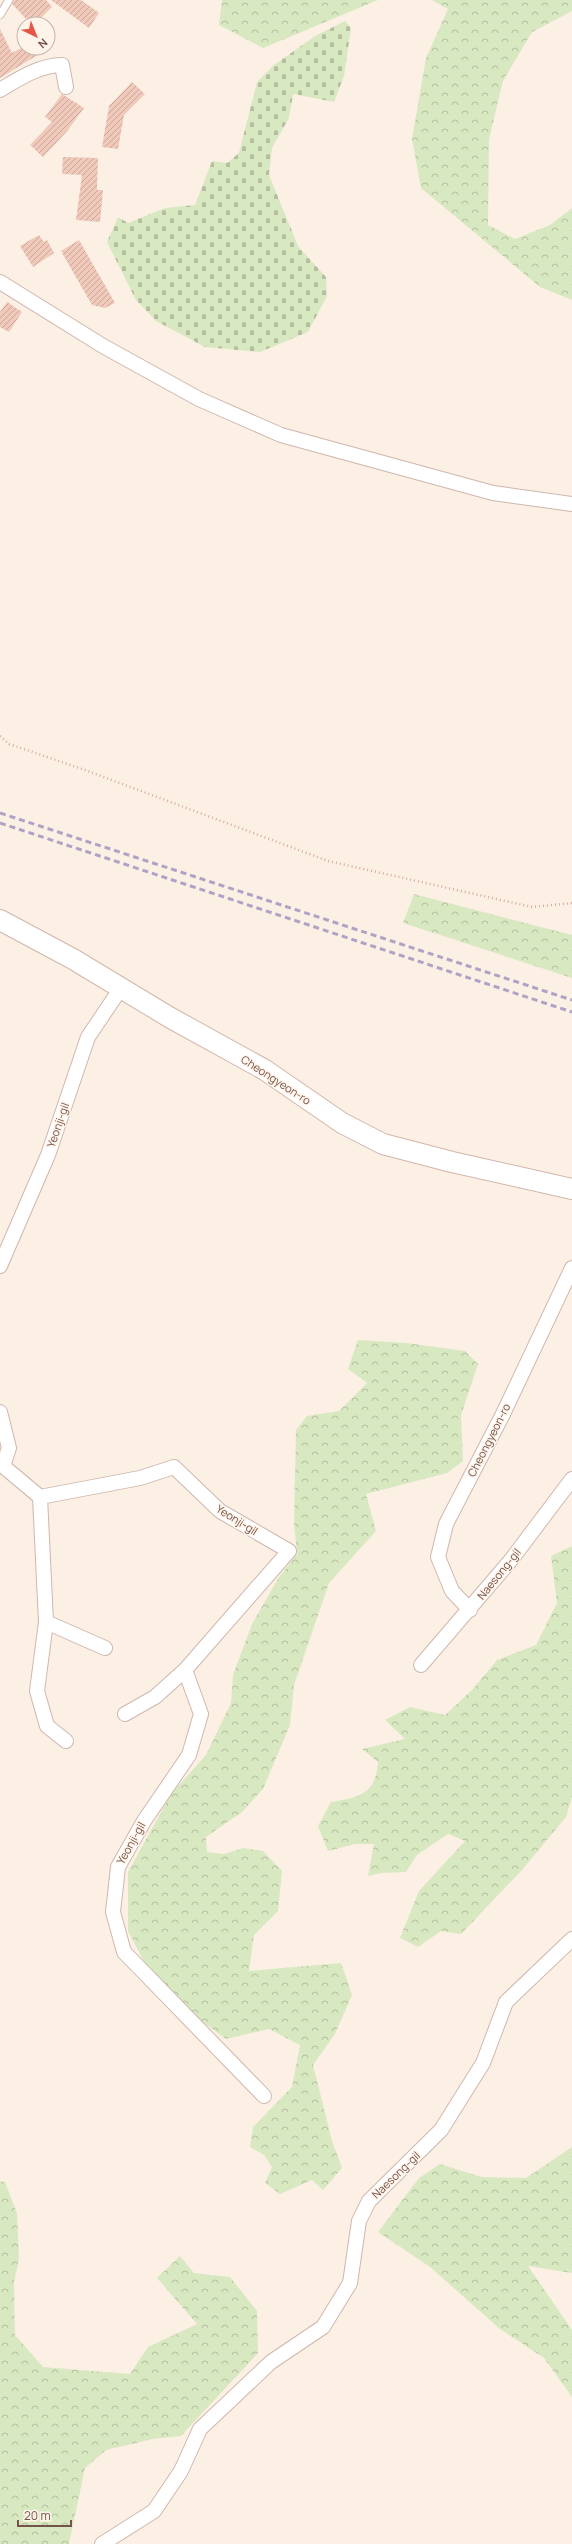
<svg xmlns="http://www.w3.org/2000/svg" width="572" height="2544" font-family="Manrope,sans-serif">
	<defs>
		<pattern id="forest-crowns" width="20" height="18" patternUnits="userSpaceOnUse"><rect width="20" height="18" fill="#d8e9c2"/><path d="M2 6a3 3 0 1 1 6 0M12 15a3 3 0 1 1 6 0" fill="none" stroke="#b4bfa0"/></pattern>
		<pattern id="cemetery-stones" width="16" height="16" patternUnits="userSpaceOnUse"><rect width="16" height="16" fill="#d8e9c2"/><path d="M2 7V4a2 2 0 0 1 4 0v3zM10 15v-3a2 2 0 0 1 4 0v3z" fill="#b4bfa0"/></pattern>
		<pattern id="building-hatch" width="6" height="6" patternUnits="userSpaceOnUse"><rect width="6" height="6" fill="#f1c9bb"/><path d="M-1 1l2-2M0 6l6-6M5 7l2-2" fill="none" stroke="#c8a69a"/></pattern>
	</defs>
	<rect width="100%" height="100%" fill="#fcefe4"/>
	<path fill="url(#forest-crowns)" d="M 222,0 L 378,0 L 263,48 L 219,25 Z
		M 432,0 L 572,0 L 572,11 L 532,32 L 503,81 L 489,139 L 488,225 L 515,239 L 550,225 L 572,208 L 572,300 L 540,287 L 421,188 L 412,139 L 426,58 L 448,9 Z
		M 414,894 L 572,935 L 572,978 L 403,923 Z
		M 358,1340 L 406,1343 L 465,1351 L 478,1364 L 461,1415 L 463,1461 L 447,1473 L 366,1494 L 376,1531 L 329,1583 L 294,1685 L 290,1725 L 263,1789 L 242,1812 L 206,1837 L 207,1852 L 224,1854 L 243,1848 L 263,1851 L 282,1871 L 278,1911 L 254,1935 L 249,1971 L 341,1963 L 352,1995 L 335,2034 L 313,2065 L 332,2141 L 342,2168 L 323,2190 L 312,2180 L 280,2194 L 265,2183 L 272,2167 L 264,2155 L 250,2147 L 253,2127 L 292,2087 L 300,2045 L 269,2029 L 226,2039 L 159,1990 L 128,1931 L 128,1872 L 171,1794 L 206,1755 L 231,1703 L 233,1675 L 252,1624 L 279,1577 L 297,1554 L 294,1523 L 296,1430 L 307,1416 L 339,1411 L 367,1383 L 348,1369 Z
		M 572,1546 L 572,1797 L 566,1817 L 522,1870 L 461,1934 L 441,1931 L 418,1947 L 400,1938 L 419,1891 L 465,1841 L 448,1834 L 417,1855 L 406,1872 L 382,1873 L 368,1876 L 374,1844 L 355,1844 L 328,1851 L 318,1826 L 331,1802 C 358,1798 376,1794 378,1762 L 362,1749 L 405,1739 L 385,1720 L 410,1707 L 445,1715 L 472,1690 L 497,1660 L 536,1645 L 557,1603 L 551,1556 Z
		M 572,2147 L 572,2273 L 528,2266 L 572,2330 L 572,2397 L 544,2358 L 500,2329 L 430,2267 L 378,2232 L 419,2178 L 440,2164 L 482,2177 L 526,2178 Z
		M 0,2181 L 5,2182 L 17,2213 L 19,2258 L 14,2282 L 15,2335 L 43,2367 L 130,2374 L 148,2347 L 197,2324 L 157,2278 L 180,2256 L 194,2273 L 230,2277 L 257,2311 L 258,2353 L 181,2436 L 153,2439 L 106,2450 L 85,2468 L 69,2544 L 0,2544 Z"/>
	<path fill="url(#cemetery-stones)" d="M 345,21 L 351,28 L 344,76 L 334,102 L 293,94 L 289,118 L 272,148 L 269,175 L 298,246 L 326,277 L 327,296 L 308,332 L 260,352 L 205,347 L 156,321 L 136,300 L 107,242 L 118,217 L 128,223 L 165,208 L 195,205 L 212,161 L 227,163 L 239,153 L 257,82 L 274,65 L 315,36 Z"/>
	<path fill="url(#building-hatch)" d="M 14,0 L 46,0 L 52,7 L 35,24 L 31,24 L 12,4 Z
		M 51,0 L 81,0 L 99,13 L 89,28 Z
		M 0,29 L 12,53 L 21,48 L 49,48 L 0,78 Z
		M 132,82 L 145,94 L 124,115 L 118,149 L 102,147 L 109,106 Z
		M 62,94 L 84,108 L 68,130 L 43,157 L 30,145 L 52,122 L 45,117 Z
		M 63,157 L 98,158 L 97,190 L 103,190 L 100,222 L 76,220 L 82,175 L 62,174 Z
		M 39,235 L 44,242 L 47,240 L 54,253 L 33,267 L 20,246 Z
		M 79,240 L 115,303 L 105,308 L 92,305 L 61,251 Z
		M 7,302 L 22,312 L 9,332 L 0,327 L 0,312 Z"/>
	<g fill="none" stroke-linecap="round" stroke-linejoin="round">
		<defs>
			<path id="lane" d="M 0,15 L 9,0"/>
			<path id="street" d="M 0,90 C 18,79 40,65 62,65 L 66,87
				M 0,282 L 103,346 L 199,399 L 281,435 L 493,493 L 572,504
				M 0,1266 L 48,1155 L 88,1037 L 121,988
				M 0,1412 L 9,1448 L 3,1466 L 40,1497 L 140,1478 L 174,1467 L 220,1511 L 289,1551 L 185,1670 L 155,1697 L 125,1714
				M 40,1497 L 46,1622 L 37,1691 L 47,1726 L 66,1741
				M 470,1610 L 452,1591 L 438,1557 L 446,1524 L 503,1414 L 572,1268
				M 46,1622 L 105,1648
				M 421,1665 L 511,1560 L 572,1479
				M 185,1670 L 201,1714 L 189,1755 L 144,1821 L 118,1867 L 113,1912 L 124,1952 L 264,2096
				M 102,2544 L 154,2511 L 181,2471 L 200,2429 L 271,2362 L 323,2327 L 350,2283 L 359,2221 L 369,2201 L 441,2130 L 483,2063 L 506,2002 L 572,1939"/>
			<path id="secondary" d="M 0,920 L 73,959 L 169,1017 L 265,1070 L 342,1123 L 383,1144 L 452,1162 L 572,1189"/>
		</defs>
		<use href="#lane" stroke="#cfb7ad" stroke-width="9"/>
		<use href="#street" stroke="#cfb7ad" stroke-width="16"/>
		<use href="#secondary" stroke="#d2b6aa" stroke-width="22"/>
		<path stroke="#d6ac9f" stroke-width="2.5" stroke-dasharray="1 3" stroke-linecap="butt" d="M 0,736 L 9,744 L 85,770 L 328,861 L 532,907 L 572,903"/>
		<use href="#lane" stroke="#fff" stroke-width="7"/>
		<use href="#street" stroke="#fff" stroke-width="14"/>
		<use href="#secondary" stroke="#fff" stroke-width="20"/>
		<path stroke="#b0a2c5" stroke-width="3" stroke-dasharray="6 4" stroke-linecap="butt" d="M 0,813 L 572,1000
			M 0,823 L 572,1012"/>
	</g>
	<g text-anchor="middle" stroke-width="3" stroke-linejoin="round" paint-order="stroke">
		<g font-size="11" fill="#745349" stroke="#fff4ea">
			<text transform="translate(276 1080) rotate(33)" y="4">Cheongyeon-ro</text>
			<text transform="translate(58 1125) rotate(-71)" y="4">Yeonji-gil</text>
			<text transform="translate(489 1440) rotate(-63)" y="4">Cheongyeon-ro</text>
			<text transform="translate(237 1520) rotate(32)" y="4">Yeonji-gil</text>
			<text transform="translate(499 1574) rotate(-51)" y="4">Naesong-gil</text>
			<text transform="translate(131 1843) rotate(-61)" y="4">Yeonji-gil</text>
			<text transform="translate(396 2175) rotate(-44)" y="4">Naesong-gil</text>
		</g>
	</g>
	<g transform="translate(36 36) rotate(137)"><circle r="19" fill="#fff4ea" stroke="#c7b4aa"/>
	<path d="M0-3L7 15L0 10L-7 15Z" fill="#e65649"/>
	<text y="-6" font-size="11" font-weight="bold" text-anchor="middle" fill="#745349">N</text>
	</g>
	<path d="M18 2520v6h53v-6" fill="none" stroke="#745349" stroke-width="2"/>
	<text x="24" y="2520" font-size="12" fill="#745349" stroke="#fff4ea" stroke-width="3" paint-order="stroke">20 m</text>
</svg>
